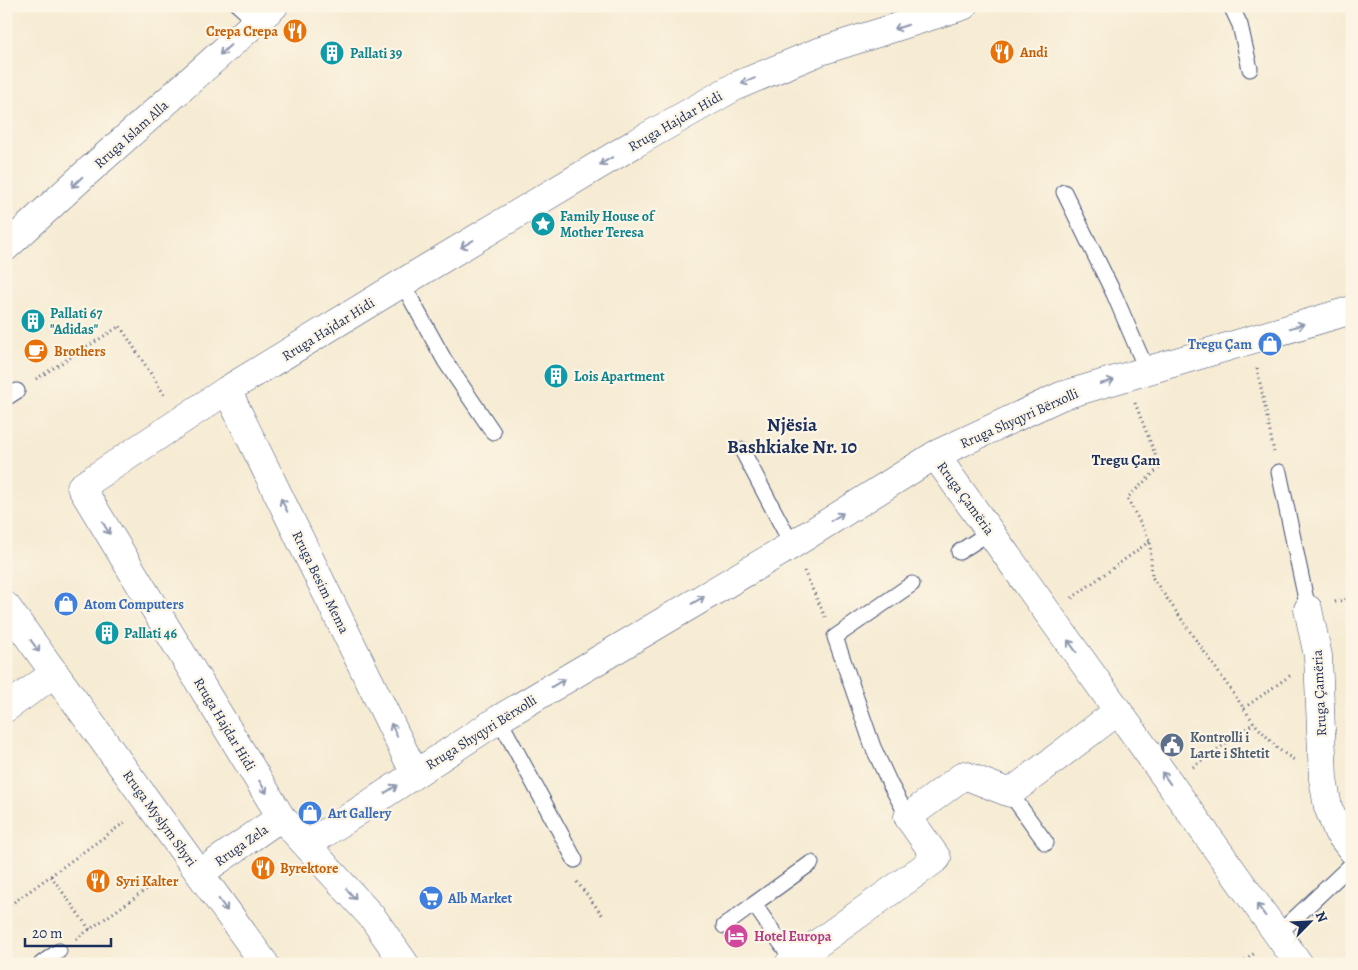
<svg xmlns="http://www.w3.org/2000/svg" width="1358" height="970" font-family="Alegreya,serif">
	<rect width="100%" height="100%" fill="#fcf5e5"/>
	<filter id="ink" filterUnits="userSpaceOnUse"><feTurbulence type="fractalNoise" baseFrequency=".02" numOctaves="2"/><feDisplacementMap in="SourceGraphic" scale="10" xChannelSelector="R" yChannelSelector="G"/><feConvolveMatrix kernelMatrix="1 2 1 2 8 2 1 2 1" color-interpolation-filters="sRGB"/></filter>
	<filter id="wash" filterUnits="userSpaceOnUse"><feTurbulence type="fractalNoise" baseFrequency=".0096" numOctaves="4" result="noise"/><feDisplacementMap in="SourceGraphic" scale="20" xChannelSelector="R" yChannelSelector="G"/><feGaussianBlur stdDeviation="1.12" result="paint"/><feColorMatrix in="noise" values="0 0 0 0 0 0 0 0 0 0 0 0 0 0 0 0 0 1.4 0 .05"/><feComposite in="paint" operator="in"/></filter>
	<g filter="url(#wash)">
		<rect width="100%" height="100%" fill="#f6ebd3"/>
	</g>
	<g filter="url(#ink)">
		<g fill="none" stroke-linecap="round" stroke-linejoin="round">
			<defs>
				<path id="service" d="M 239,6 L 257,22
					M 1231,6 L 1240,25 L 1250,69
					M 1064,192 L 1114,294 L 1147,371
					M 402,283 L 445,361 L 493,432
					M 6,398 L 17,391
					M 742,450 L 792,545
					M 1279,472 L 1308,609
					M 959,552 L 990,532
					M 499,719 L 575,860
					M 1010,793 L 1046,843
					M 908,817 L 890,784 L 873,747 L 835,637 L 912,584
					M 724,926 L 754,904
					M 1278,934 L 1352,864
					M 793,961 L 754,904 L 811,863
					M 41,964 L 59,951"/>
				<path id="minor" d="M 6,247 L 84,175 L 274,6
					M 227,390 L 415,774
					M 935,455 L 1299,964
					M 1308,609 L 1318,656 L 1323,779 L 1328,807 L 1338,832 L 1352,850
					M 6,708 L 55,673
					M 307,845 L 499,719 L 792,545 L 935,455 L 1061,396 L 1352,310
					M 200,873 L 281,817
					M 405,964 L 373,918 L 281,817 L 81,487 L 227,390 L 417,274 L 634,144 L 736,86 L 818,52 L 963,6
					M 789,964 L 937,858 L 908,817 L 964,775 L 1010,793 L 1118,711"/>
				<path id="tertiary" d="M 6,606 L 265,964"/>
			</defs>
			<use href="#service" stroke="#3c4b70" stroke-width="17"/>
			<use href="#minor" stroke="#3c4b70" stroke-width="29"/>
			<use href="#tertiary" stroke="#3c4b70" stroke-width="29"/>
			<path stroke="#3c4b70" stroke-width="3" stroke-dasharray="1 4" stroke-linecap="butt" d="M 1257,368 L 1274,452
				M 36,379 L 120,326 L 166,397
				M 1135,403 L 1160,467 L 1127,498 L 1150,541 L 1152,577 L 1254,723 L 1278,749 L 1294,760
				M 804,571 L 825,617
				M 1072,598 L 1150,541
				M 1335,602 L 1352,598
				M 1244,708 L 1291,675
				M 1193,767 L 1254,723
				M 51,876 L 90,930
				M 577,882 L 604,917
				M 6,908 L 125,822
				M 76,939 L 164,877
				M 1241,964 L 1256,952"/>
			<use href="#service" stroke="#fff" stroke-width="15"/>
			<use href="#minor" stroke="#fff" stroke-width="28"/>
			<use href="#tertiary" stroke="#fff" stroke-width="28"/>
		</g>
		<defs><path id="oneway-shaft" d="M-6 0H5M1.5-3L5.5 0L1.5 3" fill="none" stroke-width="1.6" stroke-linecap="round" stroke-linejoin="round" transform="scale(1.25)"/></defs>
		<g stroke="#8d97ae">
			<use href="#oneway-shaft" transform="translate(901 27) rotate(162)"/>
			<use href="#oneway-shaft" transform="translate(225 50) rotate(138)"/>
			<use href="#oneway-shaft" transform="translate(748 81) rotate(158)"/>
			<use href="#oneway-shaft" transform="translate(606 161) rotate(149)"/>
			<use href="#oneway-shaft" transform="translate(77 182) rotate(136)"/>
			<use href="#oneway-shaft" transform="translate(467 244) rotate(149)"/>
			<use href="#oneway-shaft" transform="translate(1297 326) rotate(-17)"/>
			<use href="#oneway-shaft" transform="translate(1107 382) rotate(-16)"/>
			<use href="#oneway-shaft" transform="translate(284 505) rotate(-116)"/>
			<use href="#oneway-shaft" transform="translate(837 517) rotate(-32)"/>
			<use href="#oneway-shaft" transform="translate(106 528) rotate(59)"/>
			<use href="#oneway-shaft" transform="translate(698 600) rotate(-31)"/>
			<use href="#oneway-shaft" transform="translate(35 646) rotate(54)"/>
			<use href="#oneway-shaft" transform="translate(1072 646) rotate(-126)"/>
			<use href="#oneway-shaft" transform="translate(558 683) rotate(-31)"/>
			<use href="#oneway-shaft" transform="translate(394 730) rotate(-116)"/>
			<use href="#oneway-shaft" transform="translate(1166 778) rotate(-125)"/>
			<use href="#oneway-shaft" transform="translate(263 787) rotate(59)"/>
			<use href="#oneway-shaft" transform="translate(391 789) rotate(-33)"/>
			<use href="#oneway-shaft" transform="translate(351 894) rotate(48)"/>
			<use href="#oneway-shaft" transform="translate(223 905) rotate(54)"/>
			<use href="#oneway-shaft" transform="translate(1261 910) rotate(-126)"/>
		</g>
	</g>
	<defs>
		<symbol id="restaurant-disc" viewBox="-11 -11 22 22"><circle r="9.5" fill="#e8710a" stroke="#fcf5e5"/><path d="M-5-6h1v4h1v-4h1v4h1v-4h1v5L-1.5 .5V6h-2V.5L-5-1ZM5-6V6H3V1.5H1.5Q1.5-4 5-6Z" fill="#fff"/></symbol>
		<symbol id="building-disc" viewBox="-11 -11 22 22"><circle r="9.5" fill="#0f9aa8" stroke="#fcf5e5"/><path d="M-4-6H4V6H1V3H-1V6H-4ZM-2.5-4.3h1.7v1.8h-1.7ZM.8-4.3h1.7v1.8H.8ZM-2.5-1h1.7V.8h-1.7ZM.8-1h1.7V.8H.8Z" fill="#fff"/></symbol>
		<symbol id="sight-disc" viewBox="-11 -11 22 22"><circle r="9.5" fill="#0f9aa8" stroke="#fcf5e5"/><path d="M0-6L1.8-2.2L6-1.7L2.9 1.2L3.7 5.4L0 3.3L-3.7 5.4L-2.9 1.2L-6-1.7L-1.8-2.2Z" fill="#fff"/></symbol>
		<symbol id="shop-disc" viewBox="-11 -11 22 22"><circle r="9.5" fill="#3f7fe0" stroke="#fcf5e5"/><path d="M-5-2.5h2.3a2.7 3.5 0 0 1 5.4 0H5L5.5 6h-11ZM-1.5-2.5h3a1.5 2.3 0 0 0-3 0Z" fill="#fff"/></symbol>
		<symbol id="cafe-disc" viewBox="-11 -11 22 22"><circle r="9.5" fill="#e8710a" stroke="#fcf5e5"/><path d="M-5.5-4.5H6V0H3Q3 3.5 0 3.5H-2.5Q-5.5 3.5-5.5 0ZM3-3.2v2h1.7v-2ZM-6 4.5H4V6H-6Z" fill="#fff"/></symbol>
		<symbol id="civic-disc" viewBox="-11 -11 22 22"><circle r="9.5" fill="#5c6f8a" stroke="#fcf5e5"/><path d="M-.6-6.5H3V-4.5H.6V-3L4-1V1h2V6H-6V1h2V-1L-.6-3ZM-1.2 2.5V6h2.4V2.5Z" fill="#fff"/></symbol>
		<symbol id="supermarket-disc" viewBox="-11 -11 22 22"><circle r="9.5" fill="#3f7fe0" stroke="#fcf5e5"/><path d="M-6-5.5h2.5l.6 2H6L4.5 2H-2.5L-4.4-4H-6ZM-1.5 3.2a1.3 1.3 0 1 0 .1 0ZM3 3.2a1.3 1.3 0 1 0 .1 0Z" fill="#fff"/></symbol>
		<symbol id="hotel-disc" viewBox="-11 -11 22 22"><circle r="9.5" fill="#d1479c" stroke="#fcf5e5"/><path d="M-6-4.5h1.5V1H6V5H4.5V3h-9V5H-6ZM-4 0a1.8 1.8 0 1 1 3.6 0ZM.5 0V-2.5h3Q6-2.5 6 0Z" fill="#fff"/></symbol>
	</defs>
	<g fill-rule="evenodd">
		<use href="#restaurant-disc" x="281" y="17" width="28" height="28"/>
		<use href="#restaurant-disc" x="988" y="38" width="28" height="28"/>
		<use href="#building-disc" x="318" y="39" width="28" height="28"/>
		<use href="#sight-disc" x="529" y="210" width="28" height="28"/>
		<use href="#building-disc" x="19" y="307" width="28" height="28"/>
		<use href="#shop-disc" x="1256" y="330" width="28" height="28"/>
		<use href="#cafe-disc" x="22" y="337" width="28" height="28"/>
		<use href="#building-disc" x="542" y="362" width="28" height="28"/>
		<use href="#shop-disc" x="52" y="590" width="28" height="28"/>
		<use href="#building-disc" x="93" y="619" width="28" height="28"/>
		<use href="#civic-disc" x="1158" y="731" width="28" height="28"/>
		<use href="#shop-disc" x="296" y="799" width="28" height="28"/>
		<use href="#restaurant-disc" x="249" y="854" width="28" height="28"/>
		<use href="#restaurant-disc" x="84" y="867" width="28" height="28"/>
		<use href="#supermarket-disc" x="417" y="884" width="28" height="28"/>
		<use href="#hotel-disc" x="722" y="922" width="28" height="28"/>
	</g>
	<g text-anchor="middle" stroke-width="4.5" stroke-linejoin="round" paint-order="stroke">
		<g font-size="14" font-weight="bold" fill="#c56008" stroke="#fcf5e5" text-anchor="start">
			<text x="278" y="36" text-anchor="end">Crepa Crepa</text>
			<text x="1020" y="57">Andi</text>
			<text x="54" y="356">Brothers</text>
			<text x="280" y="873">Byrektore</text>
			<text x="116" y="886">Syri Kalter</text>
		</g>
		<g font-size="14" font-weight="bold" fill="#0d838f" stroke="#fcf5e5" text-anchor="start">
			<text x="350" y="58">Pallati 39</text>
			<text x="560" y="221">Family House of<tspan x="560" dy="16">Mother Teresa</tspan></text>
			<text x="50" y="318">Pallati 67<tspan x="50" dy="16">"Adidas"</tspan></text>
			<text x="574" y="381">Lois Apartment</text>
			<text x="124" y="638">Pallati 46</text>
		</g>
		<g font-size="14" fill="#1b2f5e" stroke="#fcf5e5">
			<text transform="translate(675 121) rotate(-30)" y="5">Rruga Hajdar Hidi</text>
			<text transform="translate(131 134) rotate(-42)" y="5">Rruga Islam Alla</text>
			<text transform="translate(328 329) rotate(-32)" y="5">Rruga Hajdar Hidi</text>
			<text transform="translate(1019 418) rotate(-24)" y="5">Rruga Shyqyri Bërxolli</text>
			<text transform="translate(966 498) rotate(54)" y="5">Rruga Çamëria</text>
			<text transform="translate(321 582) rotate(64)" y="5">Rruga Besim Mema</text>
			<text transform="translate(1319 693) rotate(-93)" y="5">Rruga Çamëria</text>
			<text transform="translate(225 724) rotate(59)" y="5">Rruga Hajdar Hidi</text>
			<text transform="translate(481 732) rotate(-32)" y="5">Rruga Shyqyri Bërxolli</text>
			<text transform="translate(160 818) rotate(54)" y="5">Rruga Myslym Shyri</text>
			<text transform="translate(241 845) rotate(-35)" y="5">Rruga Zela</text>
		</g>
		<g font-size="14" font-weight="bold" fill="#366cbe" stroke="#fcf5e5" text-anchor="start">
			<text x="1252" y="349" text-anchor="end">Tregu Çam</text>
			<text x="84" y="609">Atom Computers</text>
			<text x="328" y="818">Art Gallery</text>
			<text x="448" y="903">Alb Market</text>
		</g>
		<g font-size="14" font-weight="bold" fill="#4e5e75" stroke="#fcf5e5" text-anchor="start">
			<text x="1190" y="742">Kontrolli i<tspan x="1190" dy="16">Larte i Shtetit</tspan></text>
		</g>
		<g font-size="14" font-weight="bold" fill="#b23c85" stroke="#fcf5e5" text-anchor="start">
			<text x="754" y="941">Hotel Europa</text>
		</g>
		<g font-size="15" font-weight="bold" fill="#1b2f5e" stroke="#fcf5e5">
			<text x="1126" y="465">Tregu Çam</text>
		</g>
		<g font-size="19" font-weight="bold" fill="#1b2f5e" stroke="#fcf5e5">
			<text x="792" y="431">Njësia<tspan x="792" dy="22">Bashkiake Nr. 10</tspan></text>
		</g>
	</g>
	<rect width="1358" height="970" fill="none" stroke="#fcf5e5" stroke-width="25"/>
	<g transform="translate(1310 922) rotate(66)" stroke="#fcf5e5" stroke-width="4" paint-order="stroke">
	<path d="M0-4L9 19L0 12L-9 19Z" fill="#1b2f5e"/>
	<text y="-8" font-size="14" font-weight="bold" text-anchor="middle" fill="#1b2f5e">N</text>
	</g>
	<path d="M25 938v8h86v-8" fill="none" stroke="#1b2f5e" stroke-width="2.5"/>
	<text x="32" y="938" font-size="15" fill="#1b2f5e" stroke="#fcf5e5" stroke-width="4" paint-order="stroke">20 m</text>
</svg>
